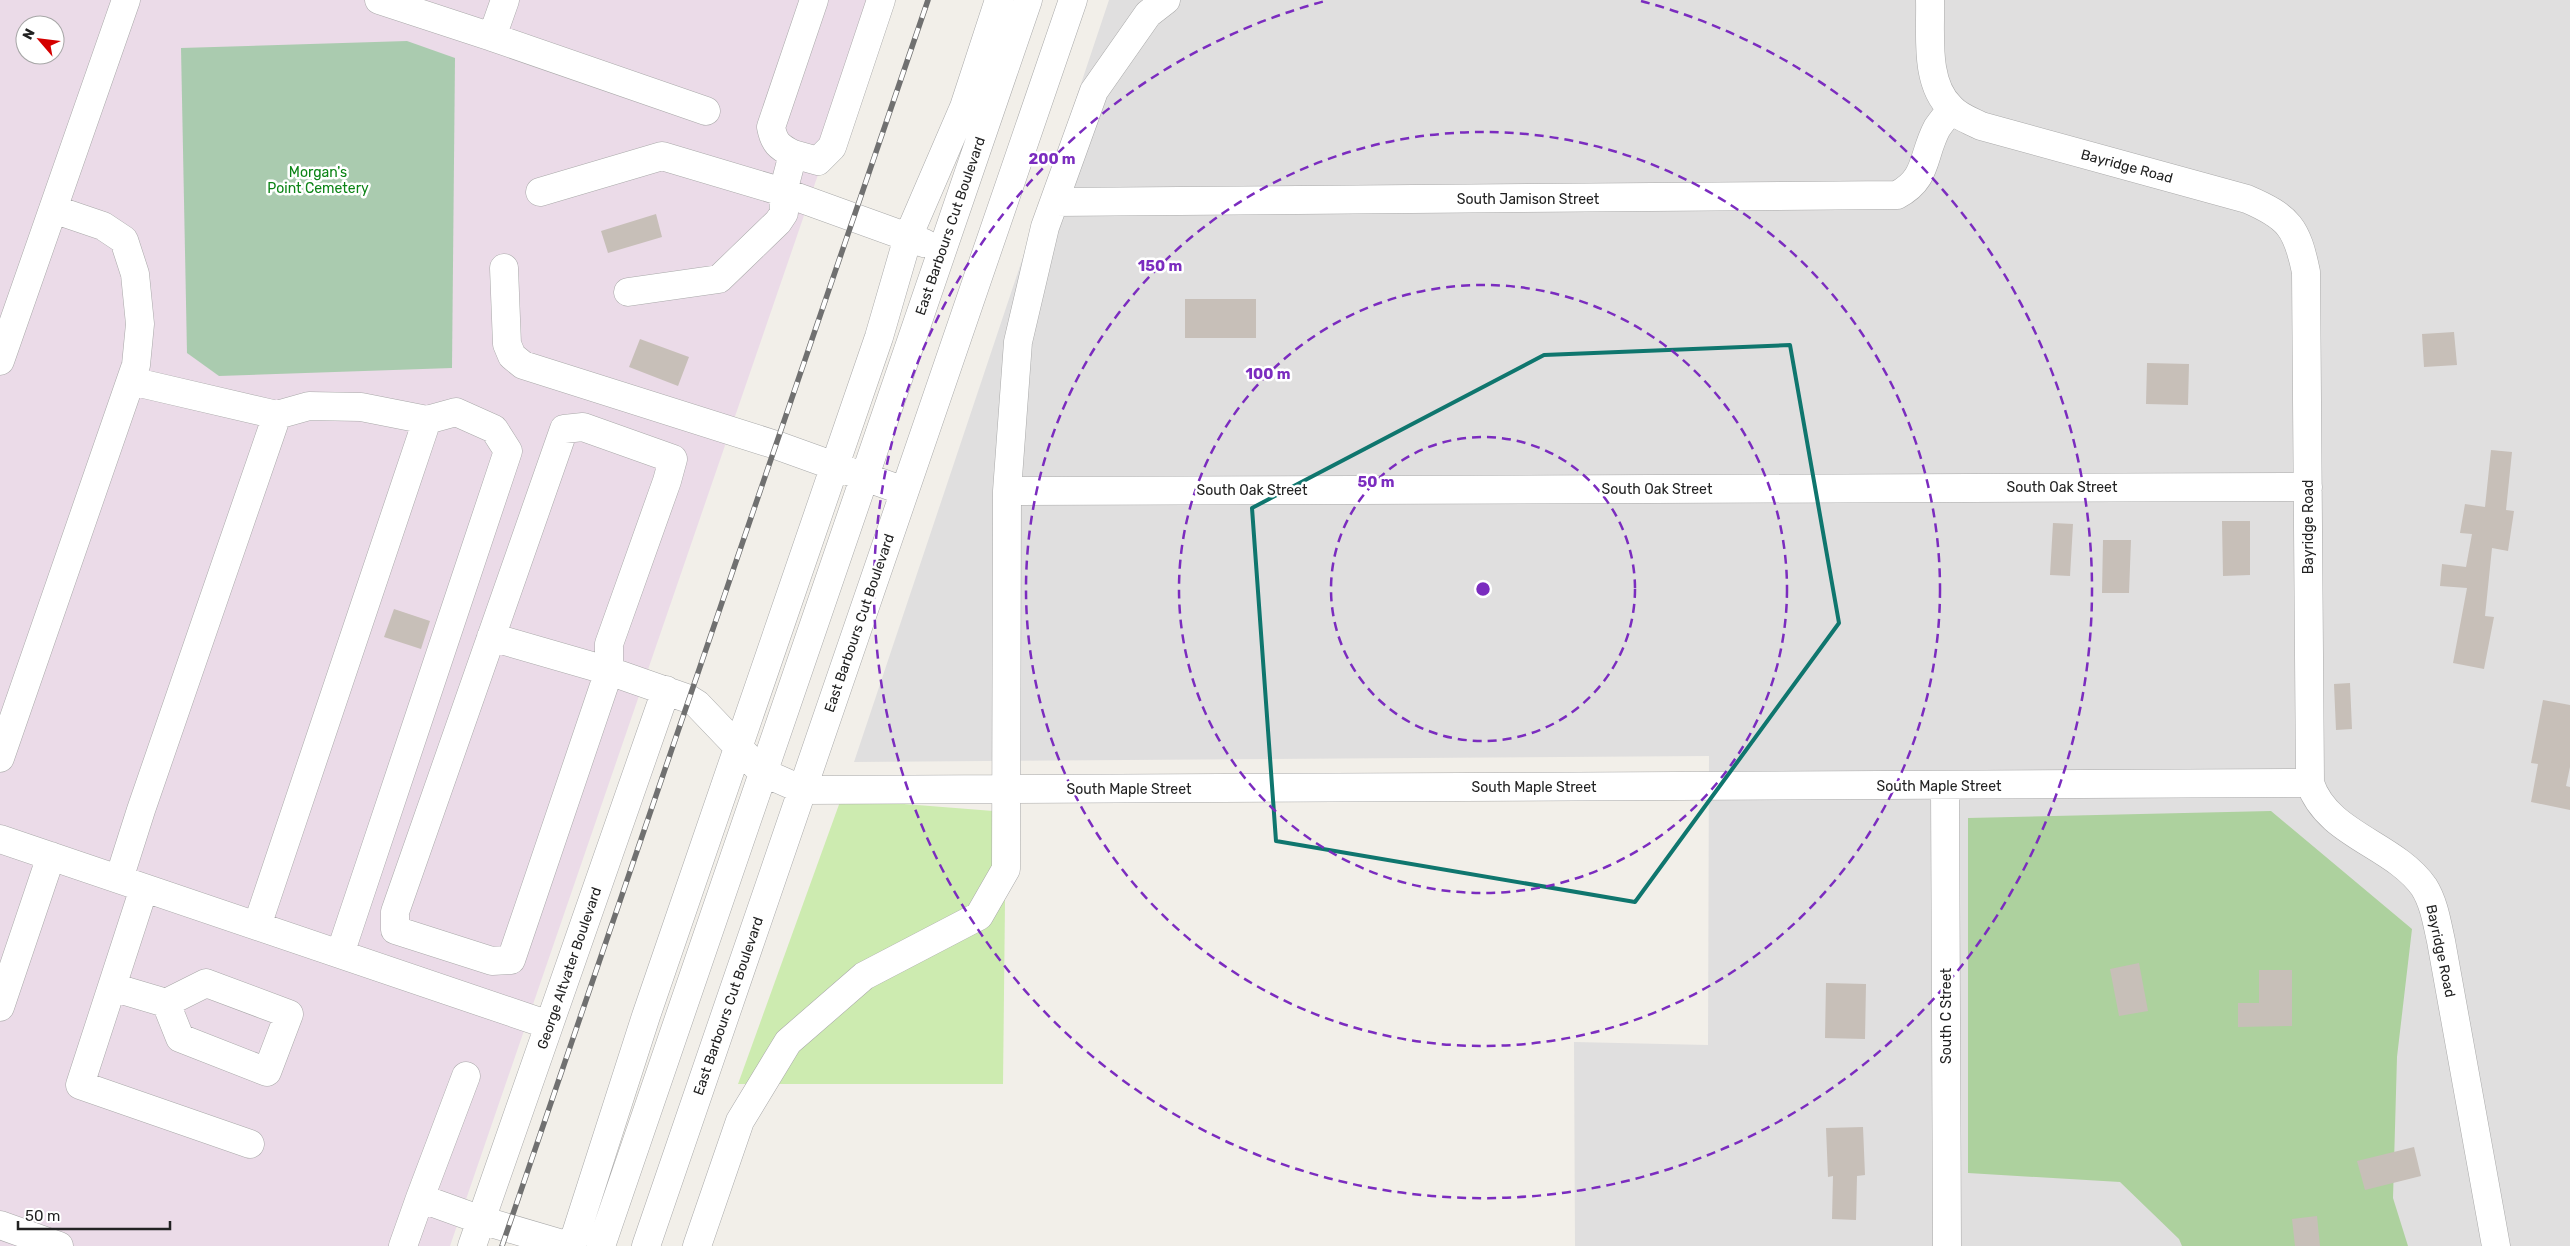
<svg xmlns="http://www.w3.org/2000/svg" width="2570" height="1246" font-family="Rubik,sans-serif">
	<rect width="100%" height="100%" fill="#f2efe9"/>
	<path fill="#e0dfdf" d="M 1109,0 L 2570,0 L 2570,1246 L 1575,1246 L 1574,1042 L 1708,1045 L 1709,756 L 854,762 Z"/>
	<path fill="#ebdbe8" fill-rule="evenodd" d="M 0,0 L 878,0 L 450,1246 L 0,1246 ZM 25,25 L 55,25 L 55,55 L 25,55 Z"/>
	<path fill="#cdebb0" d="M 841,799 L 1006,812 L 1003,1084 L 738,1084 Z"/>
	<path fill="#add19e" d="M 2271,811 L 2412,929 L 2397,1057 L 2393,1198 L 2408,1246 L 2182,1246 L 2179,1239 L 2120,1182 L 1968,1173 L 1968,818 Z"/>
	<path fill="#aacbaf" d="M 407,41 L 455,58 L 452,368 L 219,376 L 187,353 L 181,48 Z"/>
	<path fill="#c7bfb8" d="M 656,214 L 662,237 L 608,253 L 601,231 Z
		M 1185,299 L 1256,299 L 1256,338 L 1185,338 Z
		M 2454,332 L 2457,365 L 2424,367 L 2422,334 Z
		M 640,339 L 689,357 L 678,386 L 629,367 Z
		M 2147,363 L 2189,364 L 2188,405 L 2146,404 Z
		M 2491,450 L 2512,452 L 2506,510 L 2514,511 L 2508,551 L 2492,548 L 2485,616 L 2494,617 L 2484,669 L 2453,663 L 2467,588 L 2440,586 L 2442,564 L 2466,567 L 2472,534 L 2460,533 L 2465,504 L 2485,507 Z
		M 2222,521 L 2250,521 L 2250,575 L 2223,576 Z
		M 2053,523 L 2073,524 L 2070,576 L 2050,575 Z
		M 2103,540 L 2131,540 L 2129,593 L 2102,593 Z
		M 394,609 L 430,621 L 421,649 L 384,637 Z
		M 2350,683 L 2352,729 L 2336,730 L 2334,684 Z
		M 2543,700 L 2570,705 L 2570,767 L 2566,786 L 2570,787 L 2570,810 L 2531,802 L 2538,764 L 2531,763 Z
		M 2139,963 L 2148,1011 L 2119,1016 L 2110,969 Z
		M 2259,970 L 2292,970 L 2292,1026 L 2238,1027 L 2238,1003 L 2259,1003 Z
		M 1826,983 L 1866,984 L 1865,1039 L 1825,1038 Z
		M 1863,1127 L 1865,1175 L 1857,1176 L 1856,1220 L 1832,1219 L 1833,1176 L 1828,1177 L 1826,1128 Z
		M 2414,1147 L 2421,1176 L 2365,1190 L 2357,1161 Z
		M 2317,1216 L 2320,1246 L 2295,1246 L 2292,1219 Z"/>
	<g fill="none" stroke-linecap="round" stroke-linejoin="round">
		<defs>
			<path id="minor" d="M 379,0 L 492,37
				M 505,0 L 492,37 L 706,111
				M 1930,0 C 1931,33 1924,83 1951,108 C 1959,117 1971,121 1981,126 L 2247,199 C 2289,217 2297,228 2306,272 L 2310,783 C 2327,835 2394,844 2424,887 C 2434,903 2437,923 2441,941 L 2496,1246
				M 793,154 L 818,161 L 832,147 L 881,0
				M 540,192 L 662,156 L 783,192 L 924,243
				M 1055,202 L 1897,195 C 1928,179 1922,156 1937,128 C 1941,122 1947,115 1951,109
				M 504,268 L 507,344 L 512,356 L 523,365 L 776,445 L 904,491
				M 628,292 L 719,279 L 778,222 L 784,213 L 783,192 L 793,154 C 779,147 774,143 771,127 L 814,0
				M 0,361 L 126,0
				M 131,381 L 277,415
				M 1007,491 L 2308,487
				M 491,637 L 609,671 L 609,644 L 667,481 L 673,459 L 583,427 L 564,429 L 395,912 L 395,930 L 492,961 L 511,960 L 609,671 L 689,699 L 697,704 L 762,772 L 803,790 L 2310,783
				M 0,758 L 136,365 L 140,324 L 135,274 L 124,240 L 103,226 L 53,209
				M 1945,786 L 1947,1246
				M 0,839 L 549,1025
				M 119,879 L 141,810 L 277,415 L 309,406 L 361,407 L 427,420
				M 144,888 L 80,1085 L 250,1144
				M 257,926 L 427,420 L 456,412 L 494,429 L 508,451 L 340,954
				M 112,987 L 166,1003 L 180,1038 L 267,1072 L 289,1014 L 206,983 L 166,1003
				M 0,1007 L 51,856
				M 420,1198 L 466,1076
				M 0,1225 L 59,1246
				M 403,1246 L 420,1198 L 481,1220 L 569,1246
				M 472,1246 L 666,690
				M 572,1246 L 646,1016 L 879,337 L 908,237 L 964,107 L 999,0
				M 601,1246 L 1028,0
				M 646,1246 L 1073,0
				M 697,1246 L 740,1121 L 788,1042 L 864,976 L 979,916 L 1006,869 L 1007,491 L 1018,342 L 1045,227 L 1094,91 L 1148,14 L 1166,0"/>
		</defs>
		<use href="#minor" stroke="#a9a9a9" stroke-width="29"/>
		<use href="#minor" stroke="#fff" stroke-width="28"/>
		<defs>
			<path id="rail" d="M 502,1246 L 928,0"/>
		</defs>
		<use href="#rail" stroke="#707070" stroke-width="5.5"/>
		<use href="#rail" stroke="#fff" stroke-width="4" stroke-dasharray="11" stroke-linecap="butt"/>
	</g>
	<path fill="none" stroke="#0f766e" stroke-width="4" stroke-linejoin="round" d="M 1790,345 L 1839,623 L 1635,902 L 1276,841 L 1252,508 L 1544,355 Z"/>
	<g fill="none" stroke="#7b2cbf" stroke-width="2.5" stroke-dasharray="9 6">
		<circle cx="1483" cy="589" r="152"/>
		<circle cx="1483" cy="589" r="304"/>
		<circle cx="1483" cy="589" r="457"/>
		<path d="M1641 1A609 609 0 1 1 1325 1"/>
	</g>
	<g text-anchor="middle" stroke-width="5" stroke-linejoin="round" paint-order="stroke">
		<g font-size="14" fill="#222" stroke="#fff">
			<text transform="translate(2127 166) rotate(15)" y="5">Bayridge Road</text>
			<text x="1528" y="204">South Jamison Street</text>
			<text transform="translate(950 226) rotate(-71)" y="5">East Barbours Cut Boulevard</text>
			<text x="2062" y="492">South Oak Street</text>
			<text x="1657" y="494">South Oak Street</text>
			<text x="1252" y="495">South Oak Street</text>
			<text transform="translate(2308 527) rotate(-90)" y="5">Bayridge Road</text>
			<text transform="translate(859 623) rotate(-71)" y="5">East Barbours Cut Boulevard</text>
			<text x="1939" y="791">South Maple Street</text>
			<text x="1534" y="792">South Maple Street</text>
			<text x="1129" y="794">South Maple Street</text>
			<text transform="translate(2441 951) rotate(78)" y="5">Bayridge Road</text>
			<text transform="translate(569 968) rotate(-71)" y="5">George Altvater Boulevard</text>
			<text transform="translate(728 1006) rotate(-71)" y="5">East Barbours Cut Boulevard</text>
			<text transform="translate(1946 1016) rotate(-90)" y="5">South C Street</text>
		</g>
		<g font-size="14" fill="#0c8416" stroke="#fff">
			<text x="318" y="177">Morgan's<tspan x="318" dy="16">Point Cemetery</tspan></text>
		</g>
	</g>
	<circle cx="1483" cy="589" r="8" fill="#7b2cbf" stroke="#fff" stroke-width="2.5"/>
	<g font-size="15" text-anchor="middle" font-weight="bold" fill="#7b2cbf" stroke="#fff" stroke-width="5" stroke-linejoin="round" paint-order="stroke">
		<text x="1052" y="164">200 m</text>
		<text x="1160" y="271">150 m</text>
		<text x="1268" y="379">100 m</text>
		<text x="1376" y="487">50 m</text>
	</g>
	<g transform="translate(40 40) rotate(298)"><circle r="24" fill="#ffffff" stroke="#a7a7a7"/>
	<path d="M0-4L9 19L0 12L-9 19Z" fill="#d40000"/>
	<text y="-8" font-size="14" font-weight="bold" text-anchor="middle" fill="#222222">N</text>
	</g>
	<path d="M18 1221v8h152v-8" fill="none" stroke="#222222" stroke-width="2.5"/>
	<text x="25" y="1221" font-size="15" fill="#222222" stroke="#ffffff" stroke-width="4" paint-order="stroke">50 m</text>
</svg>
